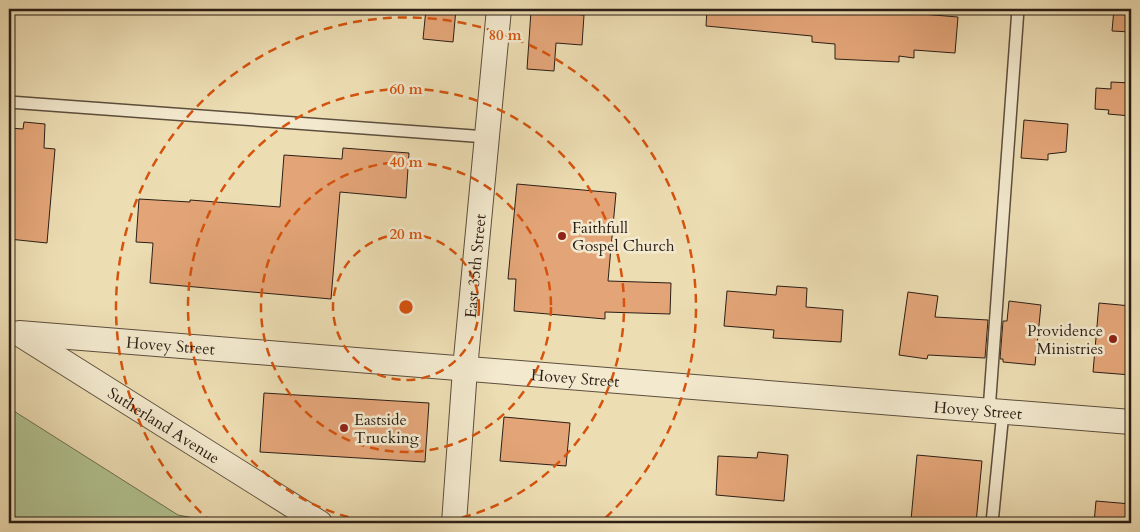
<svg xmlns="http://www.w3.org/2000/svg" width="1140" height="532" font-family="Cardo,serif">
	<rect width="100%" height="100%" fill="#edddb3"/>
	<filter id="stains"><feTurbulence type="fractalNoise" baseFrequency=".004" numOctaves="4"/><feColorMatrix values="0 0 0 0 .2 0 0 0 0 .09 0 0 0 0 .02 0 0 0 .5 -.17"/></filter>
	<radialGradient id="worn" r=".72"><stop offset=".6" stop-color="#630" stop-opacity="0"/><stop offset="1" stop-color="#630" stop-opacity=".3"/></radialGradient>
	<path fill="#b2c291" stroke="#6e7053" d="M 9,408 L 178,515 L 204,520 L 210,523 L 9,523 Z"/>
	<path fill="#e3a578" stroke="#2b1e15" d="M 426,9 L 456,9 L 453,42 L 423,39 Z
		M 707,9 L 861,9 L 958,17 L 955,53 L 914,50 L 914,58 L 899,56 L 899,62 L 835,59 L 835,44 L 812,42 L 812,36 L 706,26 Z
		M 1114,9 L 1131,9 L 1131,32 L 1112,31 Z
		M 531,11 L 584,15 L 582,45 L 556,43 L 554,71 L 527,69 Z
		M 1111,82 L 1131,83 L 1131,116 L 1108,114 L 1109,110 L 1095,109 L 1096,88 L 1111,89 Z
		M 1024,120 L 1068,124 L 1066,152 L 1048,154 L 1048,160 L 1021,158 Z
		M 24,122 L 45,124 L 44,148 L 55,149 L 47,243 L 9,239 L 9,128 L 23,129 Z
		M 343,148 L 409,153 L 406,198 L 340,192 L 331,299 L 150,283 L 153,243 L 136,242 L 139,199 L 190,202 L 190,200 L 280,207 L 284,155 L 342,159 Z
		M 517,184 L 616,193 L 608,281 L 671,283 L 670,314 L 605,312 L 605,319 L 514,311 L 516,279 L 508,279 Z
		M 777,286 L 807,288 L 806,307 L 843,310 L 841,342 L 773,338 L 774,330 L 724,326 L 727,291 L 776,295 Z
		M 908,292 L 938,296 L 935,317 L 988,320 L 985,358 L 928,355 L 927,359 L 899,355 Z
		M 1009,301 L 1041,305 L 1035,365 L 1003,362 L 1003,359 L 1000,359 L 1003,321 L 1007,321 Z
		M 1099,303 L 1131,306 L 1131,375 L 1093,372 Z
		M 264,393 L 429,403 L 425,462 L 260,452 Z
		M 504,417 L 570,423 L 566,466 L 500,461 Z
		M 758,452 L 788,455 L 784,501 L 716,495 L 718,456 L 757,458 Z
		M 917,455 L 982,461 L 976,523 L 911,520 Z
		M 1096,501 L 1131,504 L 1131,523 L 1094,523 Z"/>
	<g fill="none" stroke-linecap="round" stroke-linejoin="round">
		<defs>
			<path id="service" d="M 9,102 L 487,137
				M 989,411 L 1018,9
				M 992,523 L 1003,412"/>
			<g id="minor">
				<path id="s1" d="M 19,333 L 1131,422"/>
				<path id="s2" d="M 21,335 L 320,523"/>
				<path id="s3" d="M 454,523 L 465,369 L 499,9"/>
			</g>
		</defs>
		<use href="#service" stroke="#5c4e3c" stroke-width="14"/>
		<use href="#minor" stroke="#5c4e3c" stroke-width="26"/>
		<use href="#service" stroke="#f3e9ce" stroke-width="11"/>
		<use href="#minor" stroke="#f3e9ce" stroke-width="24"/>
	</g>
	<g fill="none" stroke="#d5530d" stroke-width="2.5" stroke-dasharray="9 6">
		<circle cx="406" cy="307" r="73"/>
		<circle cx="406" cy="307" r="145"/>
		<path d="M378 523A218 218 0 1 1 434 523"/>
		<path d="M212 523A290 290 0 1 1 600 523"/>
	</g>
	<g fill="#8f2418" stroke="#f3e9ce" stroke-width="2">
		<circle cx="562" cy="236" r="5"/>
		<circle cx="1113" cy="339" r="5"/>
		<circle cx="344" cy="428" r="5"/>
	</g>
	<g text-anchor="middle" stroke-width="5" stroke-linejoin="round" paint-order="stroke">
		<g font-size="16" fill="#2b1e15" stroke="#f3e9ce" text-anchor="start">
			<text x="572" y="233">Faithfull<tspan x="572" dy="18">Gospel Church</tspan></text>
			<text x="1103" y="336" text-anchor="end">Providence<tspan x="1103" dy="18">Ministries</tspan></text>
			<text x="354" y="425">Eastside<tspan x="354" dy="18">Trucking</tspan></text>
		</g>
		<g font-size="16" fill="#2b1e15" stroke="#f3e9ce">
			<text dy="6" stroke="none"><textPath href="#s3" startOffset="258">East 35th Street</textPath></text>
			<text dy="6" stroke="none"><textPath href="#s1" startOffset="152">Hovey Street</textPath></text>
			<text dy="6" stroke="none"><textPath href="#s1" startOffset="558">Hovey Street</textPath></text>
			<text dy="6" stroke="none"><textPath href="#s1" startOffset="962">Hovey Street</textPath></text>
			<text dy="6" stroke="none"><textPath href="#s2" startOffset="169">Sutherland Avenue</textPath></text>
		</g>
	</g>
	<circle cx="406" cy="307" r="8" fill="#d5530d" stroke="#f3e9ce" stroke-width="2.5"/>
	<g font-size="15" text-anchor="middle" font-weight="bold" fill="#d5530d" stroke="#f3e9ce" stroke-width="5" stroke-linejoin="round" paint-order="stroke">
		<text x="505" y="40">80 m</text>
		<text x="406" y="94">60 m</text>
		<text x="406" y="167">40 m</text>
		<text x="406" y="239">20 m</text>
	</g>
	<rect width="1140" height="532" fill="none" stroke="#edddb3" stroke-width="30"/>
	<rect x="10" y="10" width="1120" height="512" fill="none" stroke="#2b1e15" stroke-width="2.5"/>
	<rect x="15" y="15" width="1110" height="502" fill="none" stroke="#2b1e15"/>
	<rect width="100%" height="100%" filter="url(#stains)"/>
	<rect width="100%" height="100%" fill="url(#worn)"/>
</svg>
